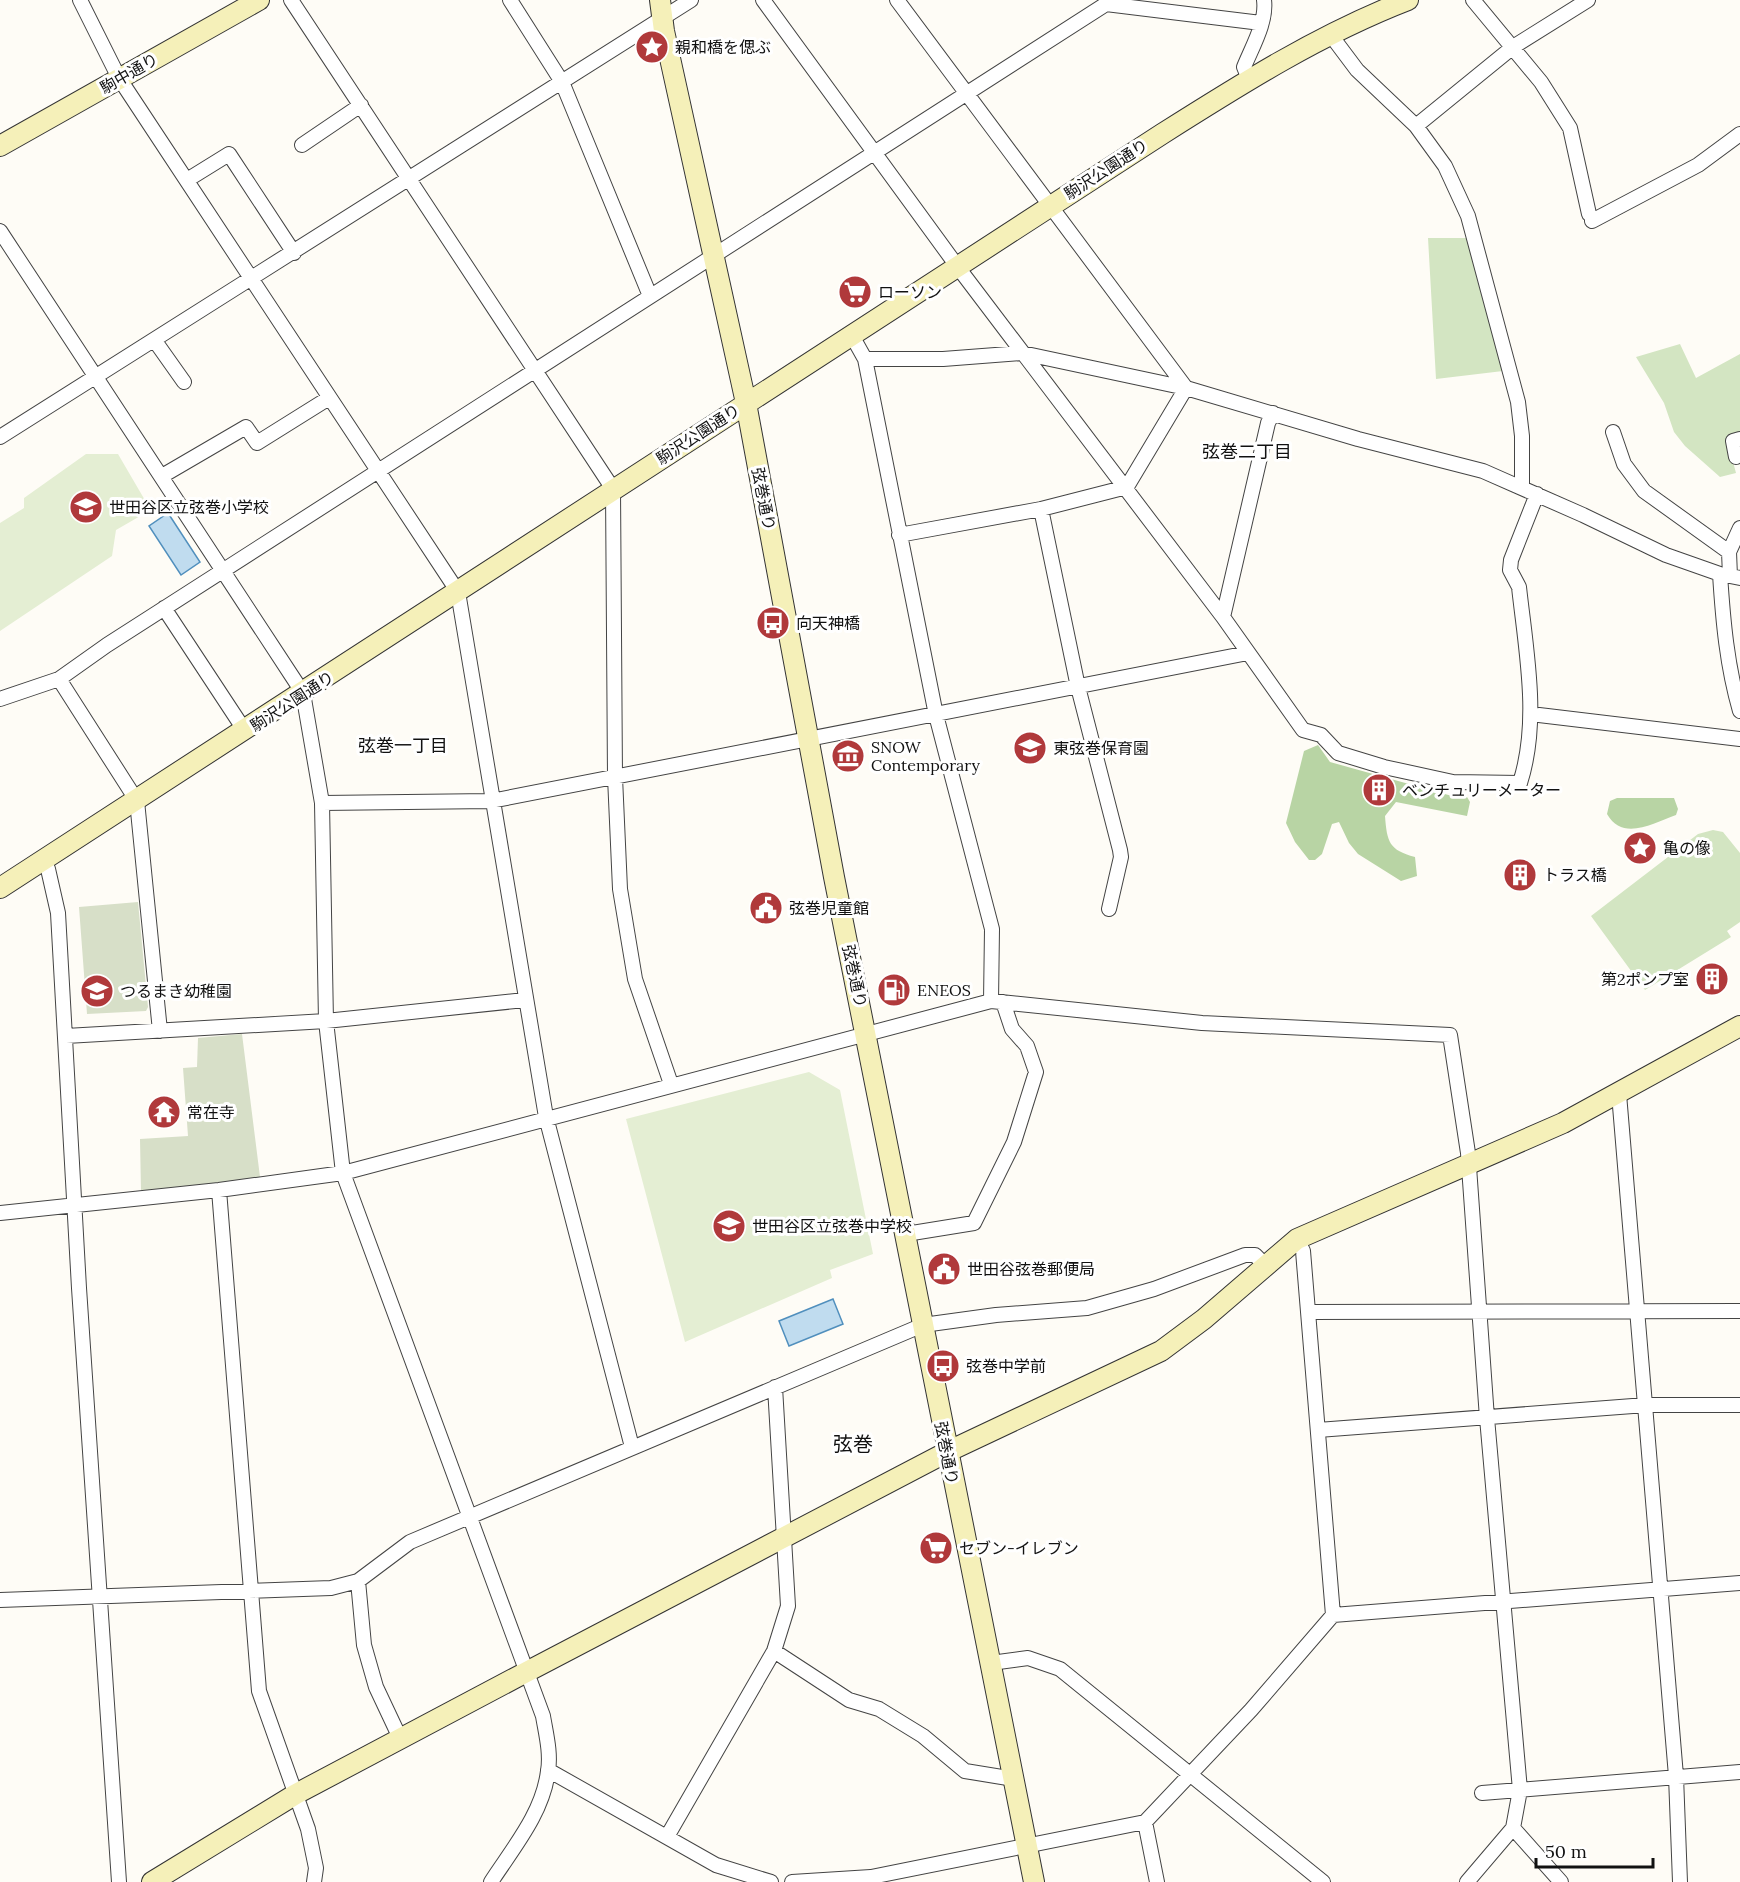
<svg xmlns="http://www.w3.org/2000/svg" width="1740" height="1882" font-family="Lora,'Noto Sans JP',serif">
	<rect width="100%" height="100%" fill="#fefcf6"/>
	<path fill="#d3e5c2" d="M 1428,238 L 1470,238 L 1477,279 L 1503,371 L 1436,379 Z
		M 1680,344 L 1696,378 L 1740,354 L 1740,435 L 1727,439 L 1736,473 L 1720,477 L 1685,446 L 1674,432 L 1664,403 L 1636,357 Z
		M 1713,830 L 1723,832 L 1740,853 L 1740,922 L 1727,931 L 1731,937 L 1645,990 L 1591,916 L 1698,834 Z"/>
	<path fill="#b8d4a4" d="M 1318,745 L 1330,762 L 1452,796 L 1467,797 L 1470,802 L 1467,816 L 1396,802 L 1385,816 C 1387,842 1389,850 1415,857 L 1417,876 L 1401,881 L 1358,854 L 1349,843 L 1339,822 L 1332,824 L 1322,854 L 1315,860 L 1309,860 L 1295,842 L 1286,823 L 1304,751 Z
		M 1617,798 L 1674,798 L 1678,809 L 1676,815 C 1653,823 1623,842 1607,814 L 1610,801 Z"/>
	<path fill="#d7dfc8" d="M 138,902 L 148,1007 L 146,1011 L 87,1014 L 79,907 Z
		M 242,1034 L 260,1177 L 212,1186 L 141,1192 L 140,1139 L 188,1136 L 183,1068 L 197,1067 L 198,1038 Z"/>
	<path fill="#e4eed3" d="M 86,454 L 118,454 L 146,502 L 142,515 L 116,530 L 112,556 L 0,631 L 0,523 L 24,508 L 24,498 Z
		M 809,1072 L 840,1090 L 873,1254 L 830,1270 L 832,1278 L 685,1342 L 626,1119 Z"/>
	<path fill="#c0dcef" stroke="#508fbd" stroke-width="1.5" d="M 168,513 L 200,562 L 181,575 L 149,526 Z
		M1629 847a11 11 0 1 1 22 0a11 11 0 1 1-22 0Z
		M 833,1299 L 843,1324 L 789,1346 L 779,1321 Z"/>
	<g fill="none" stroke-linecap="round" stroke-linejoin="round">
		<defs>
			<path id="street" d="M 80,0 L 119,78 L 458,592 L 546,1117 L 632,1447
				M 291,0 L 613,489 L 615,777 L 620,889 L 635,979 L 671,1084
				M 510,0 L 562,82 L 650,296
				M 763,0 L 957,266 L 1223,617 L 1303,730 L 1321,735 L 1338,753 L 1384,767 L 1453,782 L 1520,783 C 1540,721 1526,651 1519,587 L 1510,570 L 1511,560 L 1537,494
				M 897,0 L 1186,388 L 1128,485 L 1123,488 L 1041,509 L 899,535
				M 1473,0 L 1541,82 L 1570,128 L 1589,214
				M 1330,34 L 1357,70 L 1416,126 L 1445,166 L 1468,216 L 1518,402 L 1522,436 L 1522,487
				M 1249,79 L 1244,67 C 1252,47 1267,22 1264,0
				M 1416,126 L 1513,47 L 1588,0
				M 302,145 L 361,105
				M 187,180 L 229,154 L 294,253
				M 1592,221 L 1698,165 L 1740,134
				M 0,231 L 303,693 L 322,803 L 326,1021 L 343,1173 L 543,1716 C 546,1734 551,1753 548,1771 C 543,1813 513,1848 491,1882
				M 851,334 L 865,359 L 936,715 L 992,929 L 991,1001
				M 155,341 L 184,382
				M 865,359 L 943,359 L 1022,353 L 1186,388 L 1358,439 L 1483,471 L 1583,515 L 1666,555 L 1720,574 L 1740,578
				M 1613,432 L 1624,464 L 1644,491 L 1729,552 L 1730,576
				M 0,437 L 691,0
				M 1736,457 L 1733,441 L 1740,439
				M 162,476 L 246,427 L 257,443 L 329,398
				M 1041,509 L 1078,687 L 1120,850 L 1121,857 L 1109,909
				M 1729,552 L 1740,528
				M 1720,574 C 1723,621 1727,666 1740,711
				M 164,608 L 245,731
				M 1223,617 L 1268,423 L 1273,413
				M 59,679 L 137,801 L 160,1031
				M 0,699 L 59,679 L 107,645 L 1106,4 L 1261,23
				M 1539,715 L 1740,739
				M 322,803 L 491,801 L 1248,653
				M 43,861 L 48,869 L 58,913 L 79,1288 L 119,1882
				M 66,1036 L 326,1021 L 525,1000
				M 1619,1094 L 1676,1776 L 1680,1882
				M 219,1190 L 259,1691 L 308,1829 L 316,1868 L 314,1882
				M 0,1213 L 219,1190 L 343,1173 L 991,1001 L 1202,1023 L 1450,1035 L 1468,1153 L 1487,1418 L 1520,1790 L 1513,1828 L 1467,1882
				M 906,1234 L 974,1223 L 1014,1142 L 1036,1072 L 1027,1046 L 1012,1029 L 1003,1002
				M 1308,1312 L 1740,1311
				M 1318,1430 L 1646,1405 L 1740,1405
				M 358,1581 L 364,1645 L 376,1687 L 400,1738
				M 0,1600 L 331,1588 L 358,1581 L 410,1542 L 923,1325 L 996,1315 L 1087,1308 L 1154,1289 L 1245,1255 L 1255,1255 L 1266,1266
				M 1333,1615 L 1740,1583
				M 774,1651 L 849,1700 L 879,1709 L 923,1736 L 965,1771 L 1014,1779
				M 991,1663 L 1028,1658 L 1060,1669 L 1323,1882
				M 548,1770 L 716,1865 L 771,1882
				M 1482,1793 L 1740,1772
				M 1145,1822 L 1157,1882
				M 1513,1828 L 1561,1882
				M 668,1835 L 774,1651 L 788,1606 L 775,1387
				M 792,1882 L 871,1877 L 1145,1822 L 1251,1710 L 1333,1615 L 1303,1251 L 1297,1239"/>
			<path id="secondary" d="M 660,0 L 664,31 L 746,403 L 834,877 L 1034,1882
				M 0,146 L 259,0
				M 0,888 L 1162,134 C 1241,84 1320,34 1408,0
				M 152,1882 L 296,1794 L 515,1678 L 947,1452 L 1161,1351 L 1204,1319 L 1297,1239 L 1563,1123 L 1740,1026"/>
		</defs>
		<use href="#street" stroke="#444" stroke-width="16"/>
		<use href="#secondary" stroke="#333" stroke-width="22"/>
		<use href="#street" stroke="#fff" stroke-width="14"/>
		<use href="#secondary" stroke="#f5f0b9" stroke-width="20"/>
	</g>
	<defs>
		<symbol id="sight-disc" viewBox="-11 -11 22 22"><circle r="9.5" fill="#b0393b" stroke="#fff"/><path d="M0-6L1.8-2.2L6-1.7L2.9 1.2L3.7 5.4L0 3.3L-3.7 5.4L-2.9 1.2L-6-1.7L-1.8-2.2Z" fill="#fff"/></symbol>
		<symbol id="supermarket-disc" viewBox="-11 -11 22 22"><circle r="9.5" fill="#b0393b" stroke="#fff"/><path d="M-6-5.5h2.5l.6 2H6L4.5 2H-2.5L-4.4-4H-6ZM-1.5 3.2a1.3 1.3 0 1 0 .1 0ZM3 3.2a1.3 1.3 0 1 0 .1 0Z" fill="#fff"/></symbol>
		<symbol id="school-disc" viewBox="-11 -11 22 22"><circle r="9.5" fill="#b0393b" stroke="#fff"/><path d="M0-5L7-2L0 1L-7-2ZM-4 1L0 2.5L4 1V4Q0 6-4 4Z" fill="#fff"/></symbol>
		<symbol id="bus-disc" viewBox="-11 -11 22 22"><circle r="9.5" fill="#b0393b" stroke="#fff"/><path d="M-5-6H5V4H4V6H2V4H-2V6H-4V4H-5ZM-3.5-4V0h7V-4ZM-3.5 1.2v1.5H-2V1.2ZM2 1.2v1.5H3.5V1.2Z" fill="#fff"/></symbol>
		<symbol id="museum-disc" viewBox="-11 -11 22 22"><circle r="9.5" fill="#b0393b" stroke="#fff"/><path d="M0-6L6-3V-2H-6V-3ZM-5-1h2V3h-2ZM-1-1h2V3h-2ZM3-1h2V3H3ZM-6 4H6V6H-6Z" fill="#fff"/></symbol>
		<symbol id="building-disc" viewBox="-11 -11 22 22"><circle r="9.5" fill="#b0393b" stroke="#fff"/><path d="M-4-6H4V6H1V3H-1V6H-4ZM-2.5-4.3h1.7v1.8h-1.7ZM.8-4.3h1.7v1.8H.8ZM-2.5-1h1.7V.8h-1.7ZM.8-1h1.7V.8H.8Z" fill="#fff"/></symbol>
		<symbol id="civic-disc" viewBox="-11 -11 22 22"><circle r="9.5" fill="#b0393b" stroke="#fff"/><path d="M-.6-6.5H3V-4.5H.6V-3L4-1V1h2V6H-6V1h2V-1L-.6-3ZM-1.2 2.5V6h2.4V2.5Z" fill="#fff"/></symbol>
		<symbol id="fuel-disc" viewBox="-11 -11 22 22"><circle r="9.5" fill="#b0393b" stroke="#fff"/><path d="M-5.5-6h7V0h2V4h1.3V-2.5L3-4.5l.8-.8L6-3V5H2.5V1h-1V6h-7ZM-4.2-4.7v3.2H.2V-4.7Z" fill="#fff"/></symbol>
		<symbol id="temple-disc" viewBox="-11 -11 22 22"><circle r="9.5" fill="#b0393b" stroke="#fff"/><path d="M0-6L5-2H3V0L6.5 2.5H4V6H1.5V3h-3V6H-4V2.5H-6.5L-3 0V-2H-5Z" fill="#fff"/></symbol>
	</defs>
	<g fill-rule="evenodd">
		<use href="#sight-disc" x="633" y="28" width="38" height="38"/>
		<use href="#supermarket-disc" x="836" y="273" width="38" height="38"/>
		<use href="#school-disc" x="67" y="488" width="38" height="38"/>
		<use href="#bus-disc" x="754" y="604" width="38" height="38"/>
		<use href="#school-disc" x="1011" y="729" width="38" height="38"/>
		<use href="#museum-disc" x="829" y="737" width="38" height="38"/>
		<use href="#building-disc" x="1360" y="771" width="38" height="38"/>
		<use href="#sight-disc" x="1621" y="829" width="38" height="38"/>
		<use href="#building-disc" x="1501" y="856" width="38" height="38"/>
		<use href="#civic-disc" x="747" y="889" width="38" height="38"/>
		<use href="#building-disc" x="1693" y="960" width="38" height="38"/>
		<use href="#fuel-disc" x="875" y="971" width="38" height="38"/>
		<use href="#school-disc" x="78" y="972" width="38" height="38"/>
		<use href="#temple-disc" x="145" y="1093" width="38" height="38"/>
		<use href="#school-disc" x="710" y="1207" width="38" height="38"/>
		<use href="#civic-disc" x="925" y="1250" width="38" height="38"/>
		<use href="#bus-disc" x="924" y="1347" width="38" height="38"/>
		<use href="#supermarket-disc" x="917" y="1529" width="38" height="38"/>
	</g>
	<g text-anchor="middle" stroke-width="6" stroke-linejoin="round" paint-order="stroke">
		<g font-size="16" fill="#111" stroke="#fff" text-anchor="start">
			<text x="675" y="53">親和橋を偲ぶ</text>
			<text x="878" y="298">ローソン</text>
			<text x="109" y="513">世田谷区立弦巻小学校</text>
			<text x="796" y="629">向天神橋</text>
			<text x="871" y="753">SNOW<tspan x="871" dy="18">Contemporary</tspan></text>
			<text x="1053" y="754">東弦巻保育園</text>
			<text x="1402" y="796">ベンチュリーメーター</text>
			<text x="1663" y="854">亀の像</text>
			<text x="1543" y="881">トラス橋</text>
			<text x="789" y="914">弦巻児童館</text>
			<text x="1689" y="985" text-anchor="end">第2ポンプ室</text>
			<text x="917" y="996">ENEOS</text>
			<text x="120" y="997">つるまき幼稚園</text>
			<text x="187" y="1118">常在寺</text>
			<text x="752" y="1232">世田谷区立弦巻中学校</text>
			<text x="967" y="1275">世田谷弦巻郵便局</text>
			<text x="966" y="1372">弦巻中学前</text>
			<text x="959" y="1554">セブン-イレブン</text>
		</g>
		<g font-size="16" fill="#111" stroke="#fff">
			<text transform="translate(129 73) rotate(-30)" y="6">駒中通り</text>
			<text transform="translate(1106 169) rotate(-33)" y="6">駒沢公園通り</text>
			<text transform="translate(698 434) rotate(-33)" y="6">駒沢公園通り</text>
			<text transform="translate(764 499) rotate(79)" y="6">弦巻通り</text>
			<text transform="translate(292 701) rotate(-33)" y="6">駒沢公園通り</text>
			<text transform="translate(855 976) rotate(78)" y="6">弦巻通り</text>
			<text transform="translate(947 1453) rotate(79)" y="6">弦巻通り</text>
		</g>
		<g font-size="18" fill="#111" stroke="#fff">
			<text x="1247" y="458">弦巻二丁目</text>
			<text x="403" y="752">弦巻一丁目</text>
		</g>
		<g font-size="20" fill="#111" stroke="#fff">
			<text x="853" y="1451">弦巻</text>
		</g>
	</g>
	<path d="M1536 1858v9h117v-9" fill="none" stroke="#111111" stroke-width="3"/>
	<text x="1545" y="1858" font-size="18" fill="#111111" stroke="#ffffff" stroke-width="4.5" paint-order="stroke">50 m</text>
</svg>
